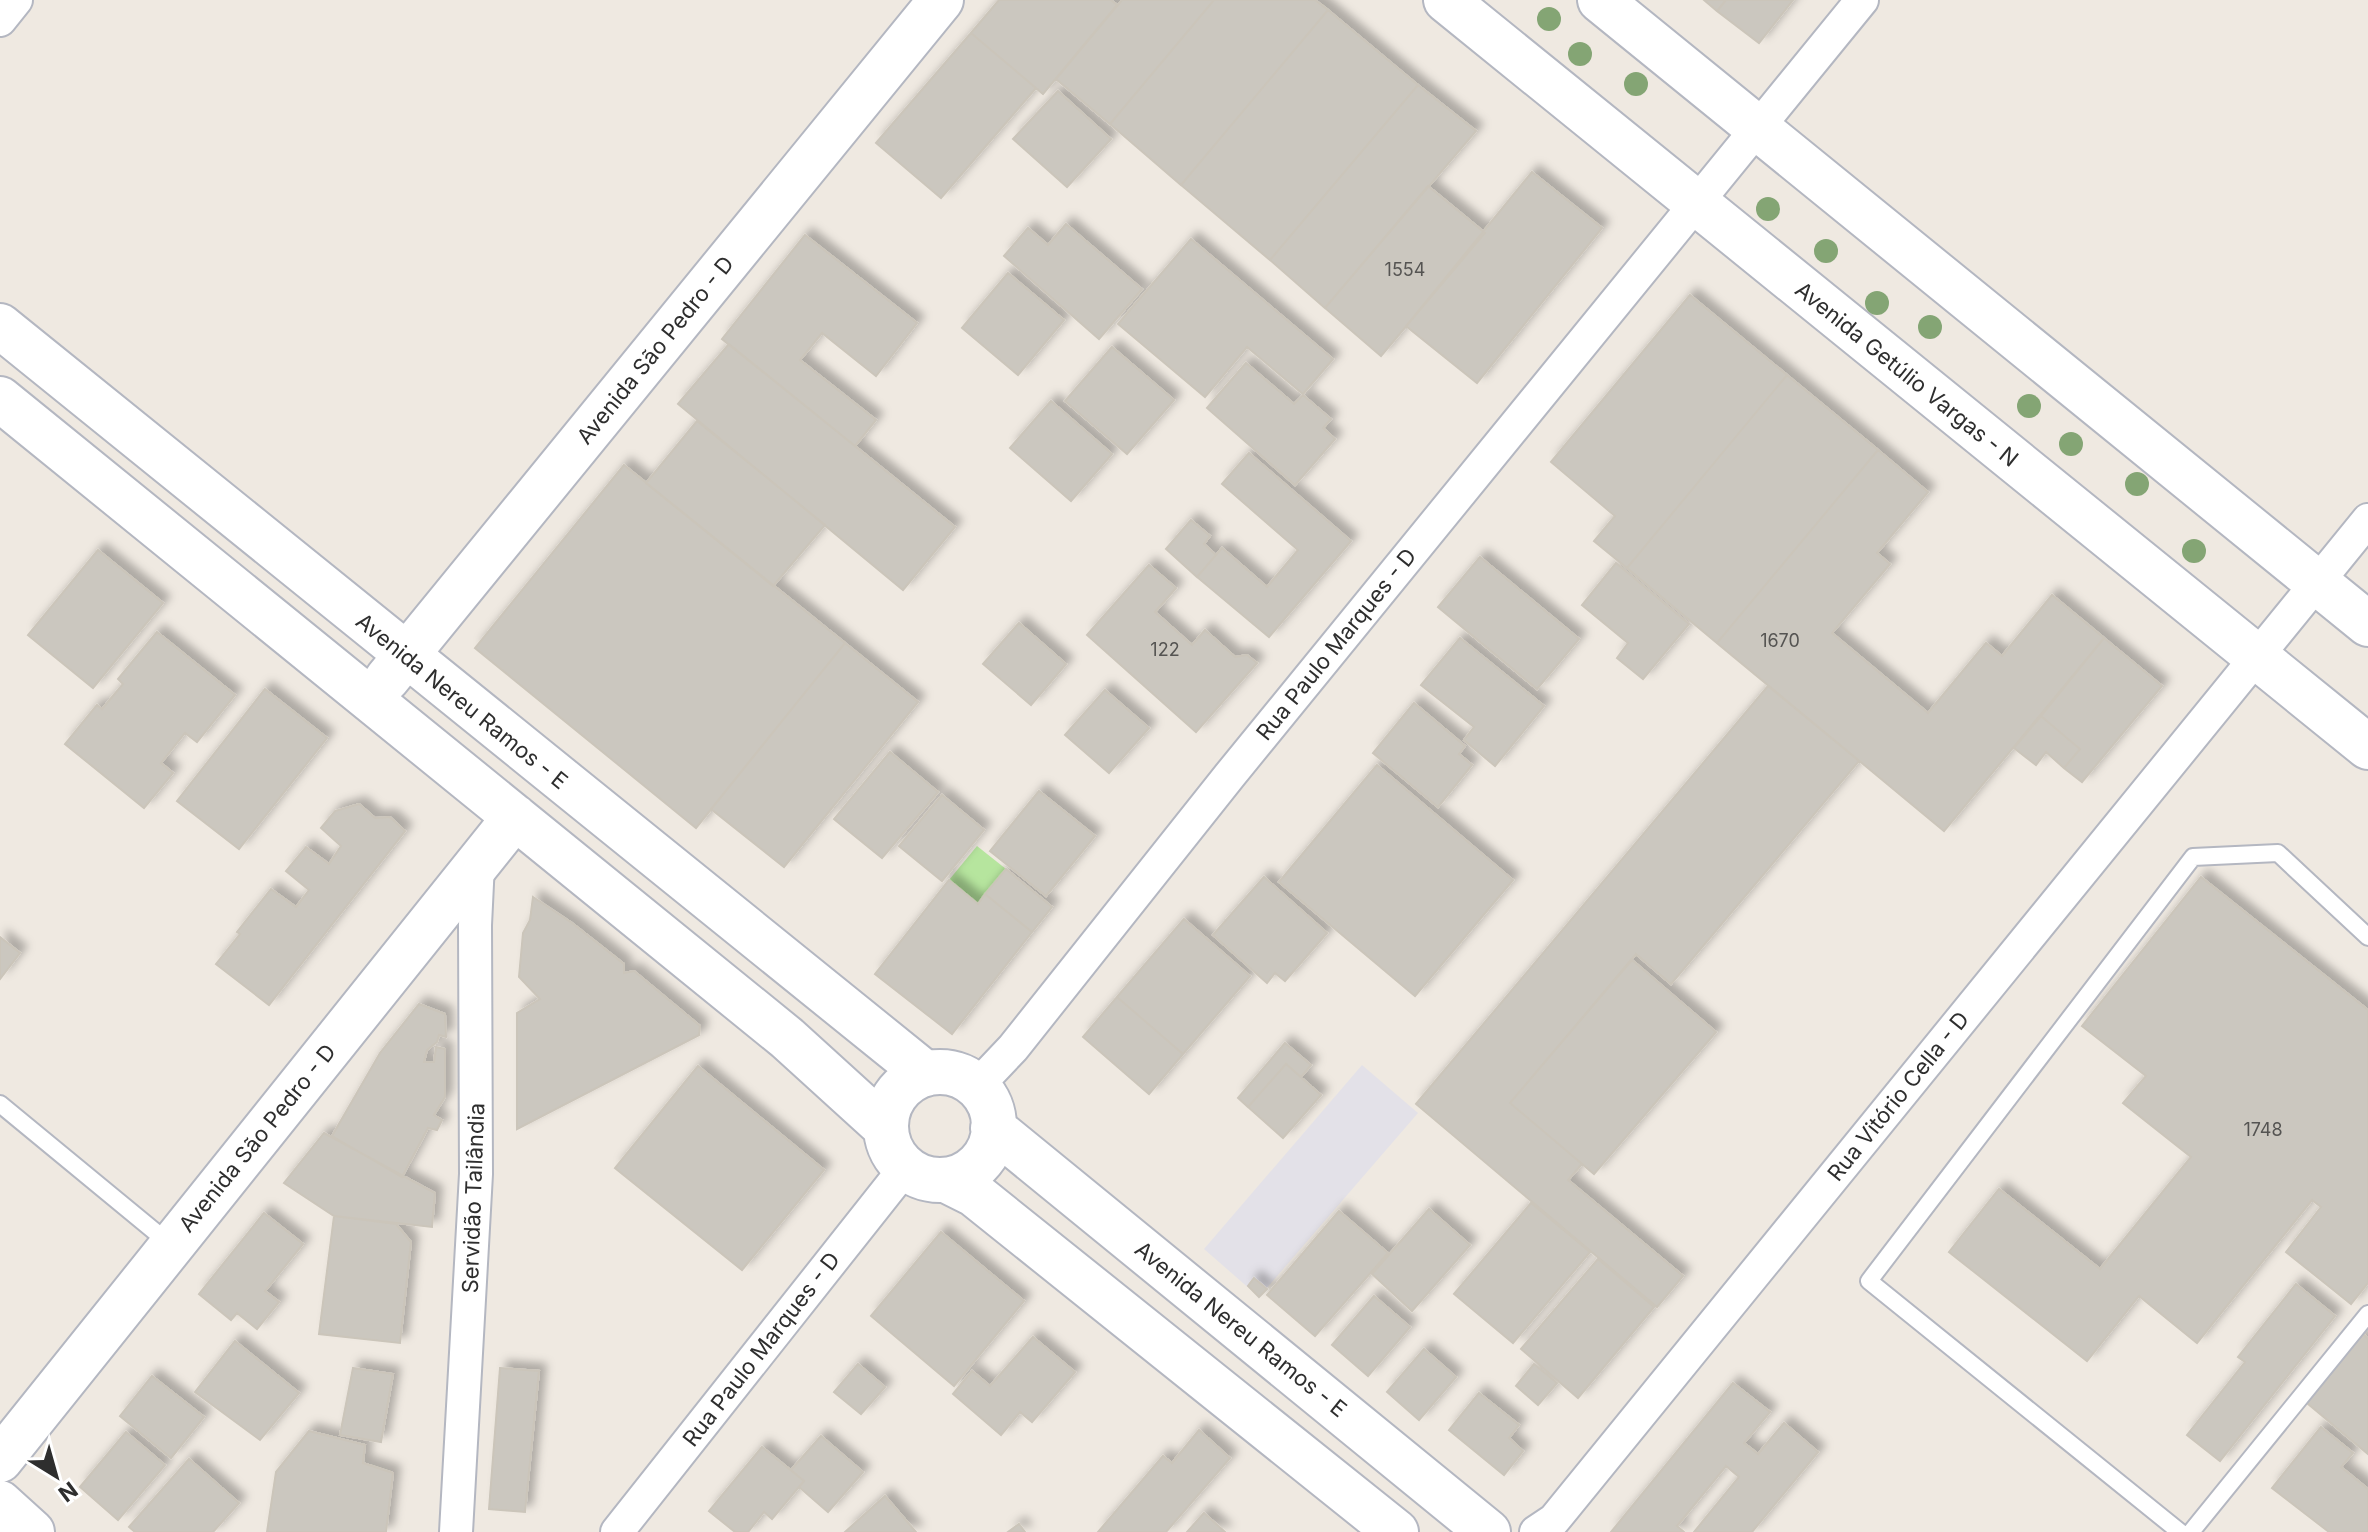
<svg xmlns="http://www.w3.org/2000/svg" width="2368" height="1532" font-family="Inter,sans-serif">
	<defs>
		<filter id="shadow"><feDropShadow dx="7" dy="-7" stdDeviation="4" flood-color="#0004"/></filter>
	</defs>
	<rect width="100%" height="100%" fill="#efe9e1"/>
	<path fill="#e3e1e8" d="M 1362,1065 L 1418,1113 L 1259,1297 L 1204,1249 Z"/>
	<path fill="#b6e59e" d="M 977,846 L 1006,869 L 978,904 L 949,880 Z"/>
	<path fill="#cbc7bf" stroke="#cbc5ba" stroke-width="2" filter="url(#shadow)" d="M 999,0 L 1111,0 L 1117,5 L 1043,94 L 971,33 Z
		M 1122,0 L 1214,0 L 1110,124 L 1056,79 Z
		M 1214,0 L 1315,0 L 1328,10 L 1181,185 L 1110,124 Z
		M 1704,0 L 1726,0 L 1717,11 Z
		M 1726,0 L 1793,0 L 1759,43 L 1717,11 Z
		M 1328,10 L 1418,85 L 1270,260 L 1181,185 Z
		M 971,33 L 1036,88 L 941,198 L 876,143 Z
		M 1418,85 L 1476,131 L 1325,308 L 1270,260 Z
		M 1058,91 L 1111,139 L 1067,187 L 1013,139 Z
		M 1532,172 L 1602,228 L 1477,383 L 1406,326 Z
		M 1428,186 L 1485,233 L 1381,356 L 1325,308 Z
		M 1066,224 L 1142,289 L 1099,339 L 1004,256 L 1028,228 L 1048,245 Z
		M 805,235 L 917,323 L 876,376 L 822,333 L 800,360 L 876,420 L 855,446 L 722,339 Z
		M 1191,239 L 1333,359 L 1303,394 L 1247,347 L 1205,397 L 1118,324 Z
		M 1008,273 L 1064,320 L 1018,375 L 962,328 Z
		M 1690,295 L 1787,375 L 1627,568 L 1594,541 L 1615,516 L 1551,462 Z
		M 729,344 L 955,527 L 903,590 L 678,404 Z
		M 1112,347 L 1174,400 L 1127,454 L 1065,401 Z
		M 1246,363 L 1294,404 L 1303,395 L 1331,419 L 1323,428 L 1335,439 L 1295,485 L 1207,408 Z
		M 1787,375 L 1878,450 L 1717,643 L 1627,568 Z
		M 1051,401 L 1112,454 L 1071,501 L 1010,448 Z
		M 697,421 L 825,525 L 773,586 L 646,483 Z
		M 1878,450 L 1928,492 L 1877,553 L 1890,564 L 1832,633 L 1928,713 L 1986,643 L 2002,656 L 2052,595 L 2104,638 L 1944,831 L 1717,643 Z
		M 1249,453 L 1351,541 L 1269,637 L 1197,577 L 1222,548 L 1267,587 L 1298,550 L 1222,484 Z
		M 624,465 L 845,643 L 696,828 L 475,648 Z
		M 1191,520 L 1210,536 L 1204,544 L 1216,555 L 1197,577 L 1166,549 Z
		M 98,550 L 163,603 L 93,688 L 28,635 Z
		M 1480,557 L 1579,639 L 1537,689 L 1438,607 Z
		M 1616,563 L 1689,624 L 1643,679 L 1617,658 L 1628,643 L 1582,605 Z
		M 1149,565 L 1176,588 L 1155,612 L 1192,645 L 1205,630 L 1235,657 L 1247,655 L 1257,663 L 1196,732 L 1087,635 Z
		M 1019,623 L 1066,664 L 1031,705 L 983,664 Z
		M 157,632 L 235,695 L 197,742 L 185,733 L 161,763 L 173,773 L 144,808 L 65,744 L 97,705 L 102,709 L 123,684 L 118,679 Z
		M 1460,638 L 1544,706 L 1495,766 L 1464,740 L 1474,727 L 1421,685 Z
		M 2104,638 L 2162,686 L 2082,782 L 2064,768 L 2080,749 L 2041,716 Z
		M 845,643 L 918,702 L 784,867 L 711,809 Z
		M 1768,686 L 1859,761 L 1671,984 L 1636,954 L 1510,1103 L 1582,1164 L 1568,1180 L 1683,1276 L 1657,1307 L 1416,1104 Z
		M 265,689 L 327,738 L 239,849 L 177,801 Z
		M 1105,690 L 1149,728 L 1109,773 L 1065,735 Z
		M 1414,703 L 1465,746 L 1459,754 L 1472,765 L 1438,807 L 1373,753 Z
		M 2041,716 L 2080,749 L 2064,768 L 2046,752 L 2036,765 L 2014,748 Z
		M 890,752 L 938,792 L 882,858 L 834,819 Z
		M 1377,765 L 1513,880 L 1415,996 L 1279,882 Z
		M 1039,791 L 1095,836 L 1046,896 L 990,851 Z
		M 942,795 L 984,830 L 942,881 L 899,846 Z
		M 359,804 L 375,818 L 390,817 L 405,831 L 269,1005 L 216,964 L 240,934 L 237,932 L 271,889 L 296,907 L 309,890 L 286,871 L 306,847 L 329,864 L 341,846 L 321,828 L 335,811 Z
		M 1006,869 L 1052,907 L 1032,932 L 985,894 Z
		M 1264,877 L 1327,933 L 1285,981 L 1275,973 L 1267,983 L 1213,935 Z
		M 2201,877 L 2368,1010 L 2368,1283 L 2351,1304 L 2286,1252 L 2321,1207 L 2312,1200 L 2197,1343 L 2139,1296 L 2087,1361 L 1949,1252 L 1999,1189 L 2100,1269 L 2191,1157 L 2123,1103 L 2146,1076 L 2082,1026 Z
		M 949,880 L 978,904 L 985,894 L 1032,932 L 952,1034 L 875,974 Z
		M 533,897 L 572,923 L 624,964 L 624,973 L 634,971 L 700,1026 L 699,1035 L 517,1129 L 517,1013 L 540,999 L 519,977 L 523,933 L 530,920 Z
		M 1184,919 L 1250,976 L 1183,1054 L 1117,997 Z
		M 0,937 L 20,953 L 0,979 Z
		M 1632,960 L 1716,1032 L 1594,1174 L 1510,1103 Z
		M 1117,997 L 1183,1054 L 1149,1094 L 1083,1037 Z
		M 419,1004 L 445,1014 L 446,1037 L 439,1035 L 437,1042 L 427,1050 L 424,1062 L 434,1062 L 436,1047 L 445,1049 L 445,1097 L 434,1115 L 442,1120 L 437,1130 L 428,1128 L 402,1177 L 332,1136 L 380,1053 Z
		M 1285,1043 L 1311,1065 L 1301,1077 L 1286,1064 L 1248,1107 L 1238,1098 Z
		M 1286,1064 L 1321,1095 L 1283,1138 L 1248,1107 Z
		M 698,1066 L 824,1170 L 742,1270 L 615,1168 Z
		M 324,1133 L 435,1193 L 432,1227 L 334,1216 L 284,1183 Z
		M 1531,1203 L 1590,1252 L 1513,1343 L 1454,1294 Z
		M 1429,1209 L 1470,1245 L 1412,1311 L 1372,1274 Z
		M 1339,1211 L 1388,1253 L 1315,1336 L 1267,1295 Z
		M 264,1213 L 303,1244 L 265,1291 L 279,1302 L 257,1329 L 237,1313 L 231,1320 L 199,1294 Z
		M 334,1216 L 396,1224 L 411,1242 L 400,1343 L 319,1334 Z
		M 941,1232 L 1024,1301 L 954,1386 L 871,1316 Z
		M 1598,1259 L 1654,1307 L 1578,1398 L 1521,1349 Z
		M 1254,1278 L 1267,1289 L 1259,1297 L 1248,1286 Z
		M 2296,1284 L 2335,1316 L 2220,1461 L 2187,1435 L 2245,1362 L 2238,1357 Z
		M 1374,1296 L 1410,1327 L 1368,1376 L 1332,1345 Z
		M 2363,1334 L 2368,1339 L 2368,1454 L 2307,1403 Z
		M 1033,1337 L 1075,1372 L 1032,1422 L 1020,1412 L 1001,1435 L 953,1394 L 972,1371 L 990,1386 Z
		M 235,1341 L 299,1393 L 260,1440 L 195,1392 Z
		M 1424,1349 L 1456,1377 L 1419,1420 L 1387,1392 Z
		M 858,1364 L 885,1387 L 861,1414 L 834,1392 Z
		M 1534,1364 L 1557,1383 L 1538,1405 L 1516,1386 Z
		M 353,1368 L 393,1374 L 381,1442 L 340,1435 Z
		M 500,1368 L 539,1371 L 525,1512 L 489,1509 Z
		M 152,1376 L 204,1417 L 171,1458 L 120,1416 Z
		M 1733,1383 L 1770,1412 L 1744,1443 L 1758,1454 L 1784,1423 L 1818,1452 L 1752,1532 L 1694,1532 L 1739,1477 L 1726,1466 L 1677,1526 L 1684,1532 L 1611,1532 Z
		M 1479,1393 L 1519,1425 L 1509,1438 L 1523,1451 L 1504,1475 L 1449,1430 Z
		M 2321,1427 L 2353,1453 L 2341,1467 L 2368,1489 L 2368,1532 L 2329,1532 L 2272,1488 Z
		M 1199,1430 L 1230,1458 L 1166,1532 L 1098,1532 L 1163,1456 L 1172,1463 Z
		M 309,1431 L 365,1445 L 363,1463 L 393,1473 L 386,1532 L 267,1532 L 276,1472 Z
		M 126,1432 L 165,1465 L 118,1520 L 80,1487 Z
		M 821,1436 L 863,1472 L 828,1512 L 799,1487 L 804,1481 L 791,1470 Z
		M 762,1447 L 804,1481 L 772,1519 L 764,1512 L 748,1532 L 735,1532 L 709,1511 Z
		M 189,1459 L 239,1503 L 213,1532 L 135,1532 L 129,1527 Z
		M 885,1496 L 916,1532 L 845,1532 Z
		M 1204,1513 L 1225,1532 L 1187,1532 Z
		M 1019,1524 L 1025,1532 L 1008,1532 Z"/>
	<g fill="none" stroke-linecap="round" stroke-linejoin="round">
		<defs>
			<path id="lane" d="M 0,1104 L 170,1244
				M 2180,1532 L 1869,1281 L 2193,857 L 2278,853 L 2368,937
				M 2191,1532 L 2368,1314"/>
			<path id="street" d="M 0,20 L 16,0
				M 977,1086 L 1013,1048 L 1230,775 L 1862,0
				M 456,1532 L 476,1174 L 475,925 L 478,863
				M 617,1532 L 906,1167
				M 1536,1532 L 1554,1520 L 2368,520"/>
			<path id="secondary" d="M 1446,0 L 2368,747
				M 1600,0 L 2368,624
				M 0,326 L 926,1074
				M 0,399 L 787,1038 L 886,1128
				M 387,679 L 941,0
				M886 1126a54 54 0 1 1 108 0a54 54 0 1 1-108 0Z
				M 993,1128 L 1488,1532
				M 946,1180 L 974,1194 L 1396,1532
				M 0,1460 L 515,817
				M 0,1503 L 32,1532"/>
		</defs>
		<use href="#lane" stroke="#b4b7c1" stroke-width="20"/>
		<use href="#street" stroke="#b4b7c1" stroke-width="36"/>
		<use href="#secondary" stroke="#b4b7c1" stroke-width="48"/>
		<use href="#lane" stroke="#fff" stroke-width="16"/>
		<use href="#street" stroke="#fff" stroke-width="32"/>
		<use href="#secondary" stroke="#fff" stroke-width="44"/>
	</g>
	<g fill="#84a574">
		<circle cx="1549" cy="19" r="12"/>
		<circle cx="1580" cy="54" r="12"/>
		<circle cx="1636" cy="84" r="12"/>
		<circle cx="1768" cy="209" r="12"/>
		<circle cx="1826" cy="251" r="12"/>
		<circle cx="1877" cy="303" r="12"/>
		<circle cx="1930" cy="327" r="12"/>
		<circle cx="2029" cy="406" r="12"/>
		<circle cx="2071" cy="444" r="12"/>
		<circle cx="2137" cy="484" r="12"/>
		<circle cx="2194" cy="551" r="12"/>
	</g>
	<g text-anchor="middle" stroke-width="6" stroke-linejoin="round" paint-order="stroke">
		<g font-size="18" fill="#555452">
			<text x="1405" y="276">1554</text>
			<text x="1780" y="647">1670</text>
			<text x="1165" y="656">122</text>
			<text x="2263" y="1136">1748</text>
		</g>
		<g font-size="22" fill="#2e2e2e" stroke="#fff">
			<text transform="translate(655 350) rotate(-51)" y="8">Avenida São Pedro - D</text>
			<text transform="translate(1907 374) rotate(39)" y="8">Avenida Getúlio Vargas - N</text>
			<text transform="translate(1336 644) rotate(-51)" y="8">Rua Paulo Marques - D</text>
			<text transform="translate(462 701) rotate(39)" y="8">Avenida Nereu Ramos - E</text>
			<text transform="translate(1898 1096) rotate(-51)" y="8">Rua Vitório Cella - D</text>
			<text transform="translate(257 1138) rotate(-51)" y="8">Avenida São Pedro - D</text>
			<text transform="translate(473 1198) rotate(-88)" y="8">Servidão Tailândia</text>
			<text transform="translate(1241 1329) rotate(39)" y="8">Avenida Nereu Ramos - E</text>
			<text transform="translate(761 1349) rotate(-52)" y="8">Rua Paulo Marques - D</text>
		</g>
	</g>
	<g transform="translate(56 1476) rotate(143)" stroke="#ffffff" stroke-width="6" paint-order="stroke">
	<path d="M0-6L14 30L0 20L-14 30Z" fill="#2e2e2e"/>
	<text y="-12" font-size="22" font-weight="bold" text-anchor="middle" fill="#2e2e2e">N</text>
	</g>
</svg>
